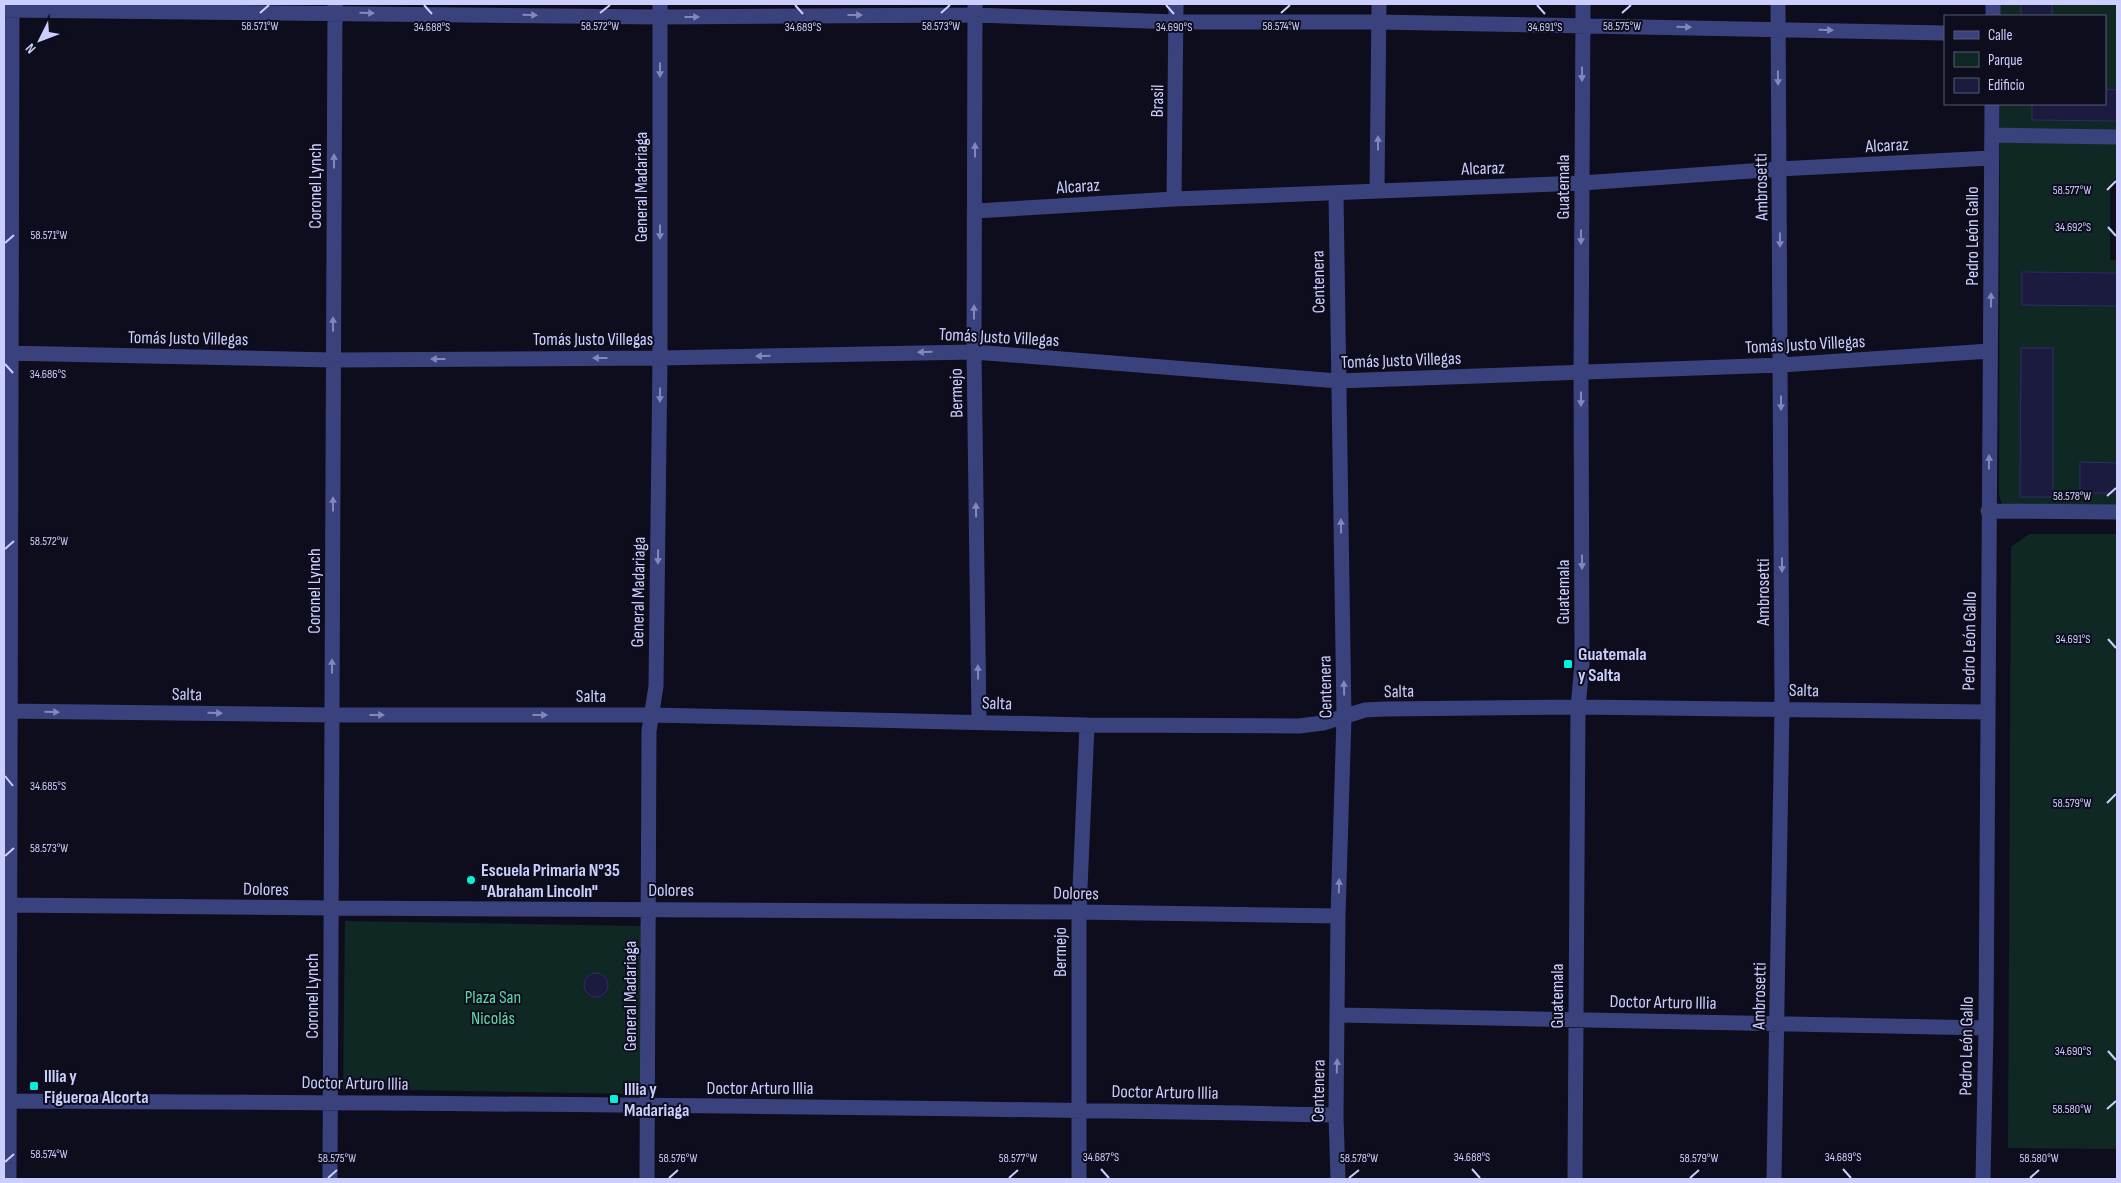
<svg xmlns="http://www.w3.org/2000/svg" width="2121" height="1183" font-family="'Sofia Sans Condensed',sans-serif">
	<rect width="100%" height="100%" fill="#0d0d1e"/>
	<path fill="#102823" fill-rule="evenodd" d="M 2000,4 L 2021,4 L 2021,16 L 2000,16 Z
		M 2052,4 L 2117,4 L 2117,90 L 2105,89 L 2105,16 L 2052,16 Z
		M 2000,104 L 2032,104 L 2033,120 L 2117,121 L 2117,175 L 2110,189 L 2110,260 L 2117,260 L 2117,273 L 2022,272 L 2022,304 L 2117,306 L 2117,463 L 2080,463 L 2080,493 L 2117,493 L 2117,507 L 2002,504 L 1999,495 ZM 2021,348 L 2053,348 L 2053,497 L 2020,496 Z
		M 2029,534 L 2117,534 L 2117,1149 L 2008,1148 L 2011,547 Z
		M 345,921 L 642,926 L 640,1094 L 343,1089 Z"/>
	<path fill="#1b1a3f" stroke="#2e2c6a" d="M 2021,4 L 2052,4 L 2052,16 L 2021,16 Z
		M 2105,89 L 2117,90 L 2117,121 L 2032,120 L 2032,104 L 2105,104 Z
		M 2022,272 L 2117,273 L 2117,306 L 2022,305 Z
		M 2021,348 L 2053,348 L 2053,497 L 2020,497 Z
		M 2080,462 L 2117,463 L 2117,493 L 2080,493 Z
		M584 985a12 12 0 1 1 24 0a12 12 0 1 1-24 0Z"/>
	<g fill="none" stroke-linecap="round" stroke-linejoin="round">
		<path stroke="#39427c" stroke-width="15" d="M 975,4 L 974,352 L 979,721
			M 4,10 L 660,17 L 975,15 L 1176,22 L 1378,22 L 1945,33
			M 1993,16 L 1993,4
			M 1992,135 L 2117,137
			M 1377,191 L 1379,4
			M 1336,194 L 1344,717 L 1338,916 L 1336,1115 L 1338,1179
			M 1174,199 L 1176,4
			M 975,211 L 1174,199 L 1582,183 L 1779,169 L 1991,158
			M 4,353 L 333,360 L 660,358 L 974,352 L 1338,381 L 1781,365 L 1990,351
			M 1988,511 L 2117,512
			M 4,711 L 332,715 L 650,715 L 1087,725 L 1299,726 L 1323,723 L 1365,710 L 1384,709 L 1578,707 L 1987,712
			M 4,905 L 331,908 L 1079,912 L 1338,916
			M 1339,1015 L 1986,1028
			M 4,1101 C 448,1103 892,1106 1336,1115
			M 9,1179 L 12,4
			M 330,1179 L 335,4
			M 647,1179 L 649,731 L 656,686 L 660,358 L 660,4
			M 1079,1179 L 1079,912 L 1087,725
			M 1575,1179 L 1578,707 L 1582,664 L 1581,372 L 1583,4
			M 1774,1179 L 1782,709 L 1778,4
			M 1983,1179 L 1986,1028 L 1992,104"/>
	</g>
	<defs><path id="oneway-solid" d="M-6-.8H1V-3.2L6.5 0L1 3.2V.8H-6Z" transform="scale(1.25)"/></defs>
	<g fill="#8288bc">
		<use href="#oneway-solid" transform="translate(367 13) rotate(1)"/>
		<use href="#oneway-solid" transform="translate(530 15) rotate(1)"/>
		<use href="#oneway-solid" transform="translate(855 15)"/>
		<use href="#oneway-solid" transform="translate(692 17)"/>
		<use href="#oneway-solid" transform="translate(1684 27) rotate(1)"/>
		<use href="#oneway-solid" transform="translate(1826 30) rotate(1)"/>
		<use href="#oneway-solid" transform="translate(660 70) rotate(90)"/>
		<use href="#oneway-solid" transform="translate(1582 74) rotate(90)"/>
		<use href="#oneway-solid" transform="translate(1778 78) rotate(89)"/>
		<use href="#oneway-solid" transform="translate(1378 143) rotate(-90)"/>
		<use href="#oneway-solid" transform="translate(975 150) rotate(-90)"/>
		<use href="#oneway-solid" transform="translate(334 161) rotate(-90)"/>
		<use href="#oneway-solid" transform="translate(660 232) rotate(90)"/>
		<use href="#oneway-solid" transform="translate(1581 237) rotate(90)"/>
		<use href="#oneway-solid" transform="translate(1780 240) rotate(89)"/>
		<use href="#oneway-solid" transform="translate(1991 300) rotate(-90)"/>
		<use href="#oneway-solid" transform="translate(974 312) rotate(-90)"/>
		<use href="#oneway-solid" transform="translate(333 324) rotate(-90)"/>
		<use href="#oneway-solid" transform="translate(925 352) rotate(179)"/>
		<use href="#oneway-solid" transform="translate(763 356) rotate(179)"/>
		<use href="#oneway-solid" transform="translate(600 358) rotate(180)"/>
		<use href="#oneway-solid" transform="translate(438 359) rotate(180)"/>
		<use href="#oneway-solid" transform="translate(660 395) rotate(91)"/>
		<use href="#oneway-solid" transform="translate(1581 399) rotate(90)"/>
		<use href="#oneway-solid" transform="translate(1781 403) rotate(90)"/>
		<use href="#oneway-solid" transform="translate(1989 462) rotate(-89)"/>
		<use href="#oneway-solid" transform="translate(333 504) rotate(-90)"/>
		<use href="#oneway-solid" transform="translate(976 510) rotate(-91)"/>
		<use href="#oneway-solid" transform="translate(1341 526) rotate(-91)"/>
		<use href="#oneway-solid" transform="translate(658 557) rotate(91)"/>
		<use href="#oneway-solid" transform="translate(1582 562) rotate(90)"/>
		<use href="#oneway-solid" transform="translate(1782 565) rotate(90)"/>
		<use href="#oneway-solid" transform="translate(332 666) rotate(-90)"/>
		<use href="#oneway-solid" transform="translate(978 672) rotate(-91)"/>
		<use href="#oneway-solid" transform="translate(1344 688) rotate(-91)"/>
		<use href="#oneway-solid" transform="translate(52 712) rotate(1)"/>
		<use href="#oneway-solid" transform="translate(215 713) rotate(1)"/>
		<use href="#oneway-solid" transform="translate(377 715)"/>
		<use href="#oneway-solid" transform="translate(540 715)"/>
		<use href="#oneway-solid" transform="translate(1339 886) rotate(-88)"/>
		<use href="#oneway-solid" transform="translate(1337 1066) rotate(-88)"/>
	</g>
	<path fill="none" stroke="#cccffd" stroke-width="2" d="M 424,5 L 432,14M 795,5 L 803,14M 1166,5 L 1174,14M 1537,5 L 1545,14M 260,13 L 269,5M 600,13 L 610,5M 941,13 L 950,5M 1281,13 L 1290,5M 1622,13 L 1631,5M 2107,190 L 2116,181M 2108,227 L 2116,236M 5,243 L 14,235M 5,364 L 13,373M 2107,496 L 2116,488M 5,549 L 14,541M 2108,639 L 2116,648M 5,776 L 13,786M 2107,803 L 2116,794M 5,856 L 14,848M 2108,1051 L 2116,1060M 2107,1109 L 2116,1101M 5,1162 L 14,1154M 1101,1169 L 1109,1178M 1472,1169 L 1480,1178M 1843,1169 L 1851,1178M 328,1178 L 337,1170M 669,1178 L 678,1170M 1009,1178 L 1018,1170M 1349,1178 L 1359,1170M 1690,1178 L 1699,1170M 2030,1178 L 2039,1170"/>
	<g fill="#08eddc" stroke="#0d0d1e" stroke-width="2">
		<rect x="1563" y="659" width="10" height="10" rx="2.5"/>
		<circle cx="471" cy="880" r="5"/>
		<rect x="29" y="1081" width="10" height="10" rx="2.5"/>
		<rect x="609" y="1094" width="10" height="10" rx="2.5"/>
	</g>
	<g text-anchor="middle" stroke-width="4" stroke-linejoin="round" paint-order="stroke">
		<g font-size="18" fill="#cccffd" stroke="#0d0d1e">
			<text transform="translate(1157 101) rotate(-89)" y="6">Brasil</text>
			<text transform="translate(1887 145) rotate(-3)" y="6">Alcaraz</text>
			<text transform="translate(1483 168) rotate(-2)" y="6">Alcaraz</text>
			<text transform="translate(315 186) rotate(-90)" y="6">Coronel Lynch</text>
			<text transform="translate(1078 186) rotate(-4)" y="6">Alcaraz</text>
			<text transform="translate(641 187) rotate(-90)" y="6">General Madariaga</text>
			<text transform="translate(1563 187) rotate(-90)" y="6">Guatemala</text>
			<text transform="translate(1761 187) rotate(-91)" y="6">Ambrosetti</text>
			<text transform="translate(1972 236) rotate(-90)" y="6">Pedro León Gallo</text>
			<text transform="translate(1318 282) rotate(-91)" y="6">Centenera</text>
			<text transform="translate(999 337) rotate(3)" y="6">Tomás Justo Villegas</text>
			<text transform="translate(188 338) rotate(1)" y="6">Tomás Justo Villegas</text>
			<text x="593" y="345">Tomás Justo Villegas</text>
			<text transform="translate(1805 344) rotate(-3)" y="6">Tomás Justo Villegas</text>
			<text transform="translate(1401 360) rotate(-2)" y="6">Tomás Justo Villegas</text>
			<text transform="translate(956 393) rotate(-91)" y="6">Bermejo</text>
			<text transform="translate(314 591) rotate(-90)" y="6">Coronel Lynch</text>
			<text transform="translate(638 592) rotate(-89)" y="6">General Madariaga</text>
			<text transform="translate(1563 592) rotate(-90)" y="6">Guatemala</text>
			<text transform="translate(1763 592) rotate(-90)" y="6">Ambrosetti</text>
			<text transform="translate(1969 641) rotate(-89)" y="6">Pedro León Gallo</text>
			<text transform="translate(1325 687) rotate(-91)" y="6">Centenera</text>
			<text transform="translate(1804 690) rotate(1)" y="6">Salta</text>
			<text transform="translate(1399 691) rotate(-1)" y="6">Salta</text>
			<text transform="translate(187 694) rotate(1)" y="6">Salta</text>
			<text x="591" y="702">Salta</text>
			<text transform="translate(997 703) rotate(2)" y="6">Salta</text>
			<text transform="translate(266 889) rotate(1)" y="6">Dolores</text>
			<text x="671" y="896">Dolores</text>
			<text transform="translate(1076 893) rotate(1)" y="6">Dolores</text>
			<text transform="translate(1060 952) rotate(-90)" y="6">Bermejo</text>
			<text transform="translate(312 996) rotate(-90)" y="6">Coronel Lynch</text>
			<text transform="translate(630 996) rotate(-90)" y="6">General Madariaga</text>
			<text transform="translate(1557 996) rotate(-90)" y="6">Guatemala</text>
			<text transform="translate(1759 996) rotate(-89)" y="6">Ambrosetti</text>
			<text transform="translate(1663 1002) rotate(1)" y="6">Doctor Arturo Illia</text>
			<text transform="translate(1966 1046) rotate(-89)" y="6">Pedro León Gallo</text>
			<text transform="translate(355 1083) rotate(1)" y="6">Doctor Arturo Illia</text>
			<text x="760" y="1094">Doctor Arturo Illia</text>
			<text transform="translate(1318 1091) rotate(-89)" y="6">Centenera</text>
			<text transform="translate(1165 1092) rotate(1)" y="6">Doctor Arturo Illia</text>
		</g>
		<g font-size="18" font-weight="bold" fill="#cccffd" stroke="#0d0d1e" text-anchor="start">
			<text x="1578" y="660">Guatemala<tspan x="1578" dy="21">y Salta</tspan></text>
			<text x="481" y="876">Escuela Primaria N°35<tspan x="481" dy="21">"Abraham Lincoln"</tspan></text>
			<text x="44" y="1082">Illia y<tspan x="44" dy="21">Figueroa Alcorta</tspan></text>
			<text x="624" y="1095">Illia y<tspan x="624" dy="21">Madariaga</tspan></text>
		</g>
		<g font-size="18" fill="#5bdaa4" stroke="#0d0d1e">
			<text x="493" y="1003">Plaza San<tspan x="493" dy="21">Nicolás</tspan></text>
		</g>
	</g>
	<g font-size="12" text-anchor="middle" fill="#cccffd" stroke="#0d0d1e" stroke-width="4" stroke-linejoin="round" paint-order="stroke">
		<text x="260" y="30">58.571°W</text>
		<text x="600" y="30">58.572°W</text>
		<text x="941" y="30">58.573°W</text>
		<text x="1281" y="30">58.574°W</text>
		<text x="1622" y="30">58.575°W</text>
		<text x="432" y="31">34.688°S</text>
		<text x="803" y="31">34.689°S</text>
		<text x="1174" y="31">34.690°S</text>
		<text x="1545" y="31">34.691°S</text>
		<text x="2072" y="194">58.577°W</text>
		<text x="2073" y="231">34.692°S</text>
		<text x="49" y="239">58.571°W</text>
		<text x="48" y="378">34.686°S</text>
		<text x="2072" y="500">58.578°W</text>
		<text x="49" y="545">58.572°W</text>
		<text x="2073" y="643">34.691°S</text>
		<text x="48" y="790">34.685°S</text>
		<text x="2072" y="807">58.579°W</text>
		<text x="49" y="852">58.573°W</text>
		<text x="2073" y="1055">34.690°S</text>
		<text x="2072" y="1113">58.580°W</text>
		<text x="49" y="1158">58.574°W</text>
		<text x="1101" y="1161">34.687°S</text>
		<text x="1472" y="1161">34.688°S</text>
		<text x="1843" y="1161">34.689°S</text>
		<text x="337" y="1162">58.575°W</text>
		<text x="678" y="1162">58.576°W</text>
		<text x="1018" y="1162">58.577°W</text>
		<text x="1359" y="1162">58.578°W</text>
		<text x="1699" y="1162">58.579°W</text>
		<text x="2039" y="1162">58.580°W</text>
	</g>
	<rect width="2121" height="1183" fill="none" stroke="#cccffd" stroke-width="10"/>
	<rect x="1944" y="15" width="162" height="90" fill="#0d0d1e" stroke="#595b77"/>
	<rect x="1954" y="31" width="25" height="8" fill="#39427c" stroke="#595b77"/>
	<text x="1988" y="40" font-size="15" fill="#cccffd">Calle</text>
	<rect x="1954" y="52" width="25" height="15" fill="#102823" stroke="#595b77"/>
	<text x="1988" y="65" font-size="15" fill="#cccffd">Parque</text>
	<rect x="1954" y="78" width="25" height="15" fill="#1b1a3f" stroke="#595b77"/>
	<text x="1988" y="90" font-size="15" fill="#cccffd">Edificio</text>
	<g transform="translate(40 40) rotate(228)" stroke="#0d0d1e" stroke-width="4" paint-order="stroke">
	<path d="M0-4L9 19L0 12L-9 19Z" fill="#cccffd"/>
	<text y="-8" font-size="14" font-weight="bold" text-anchor="middle" fill="#cccffd">N</text>
	</g>
</svg>
